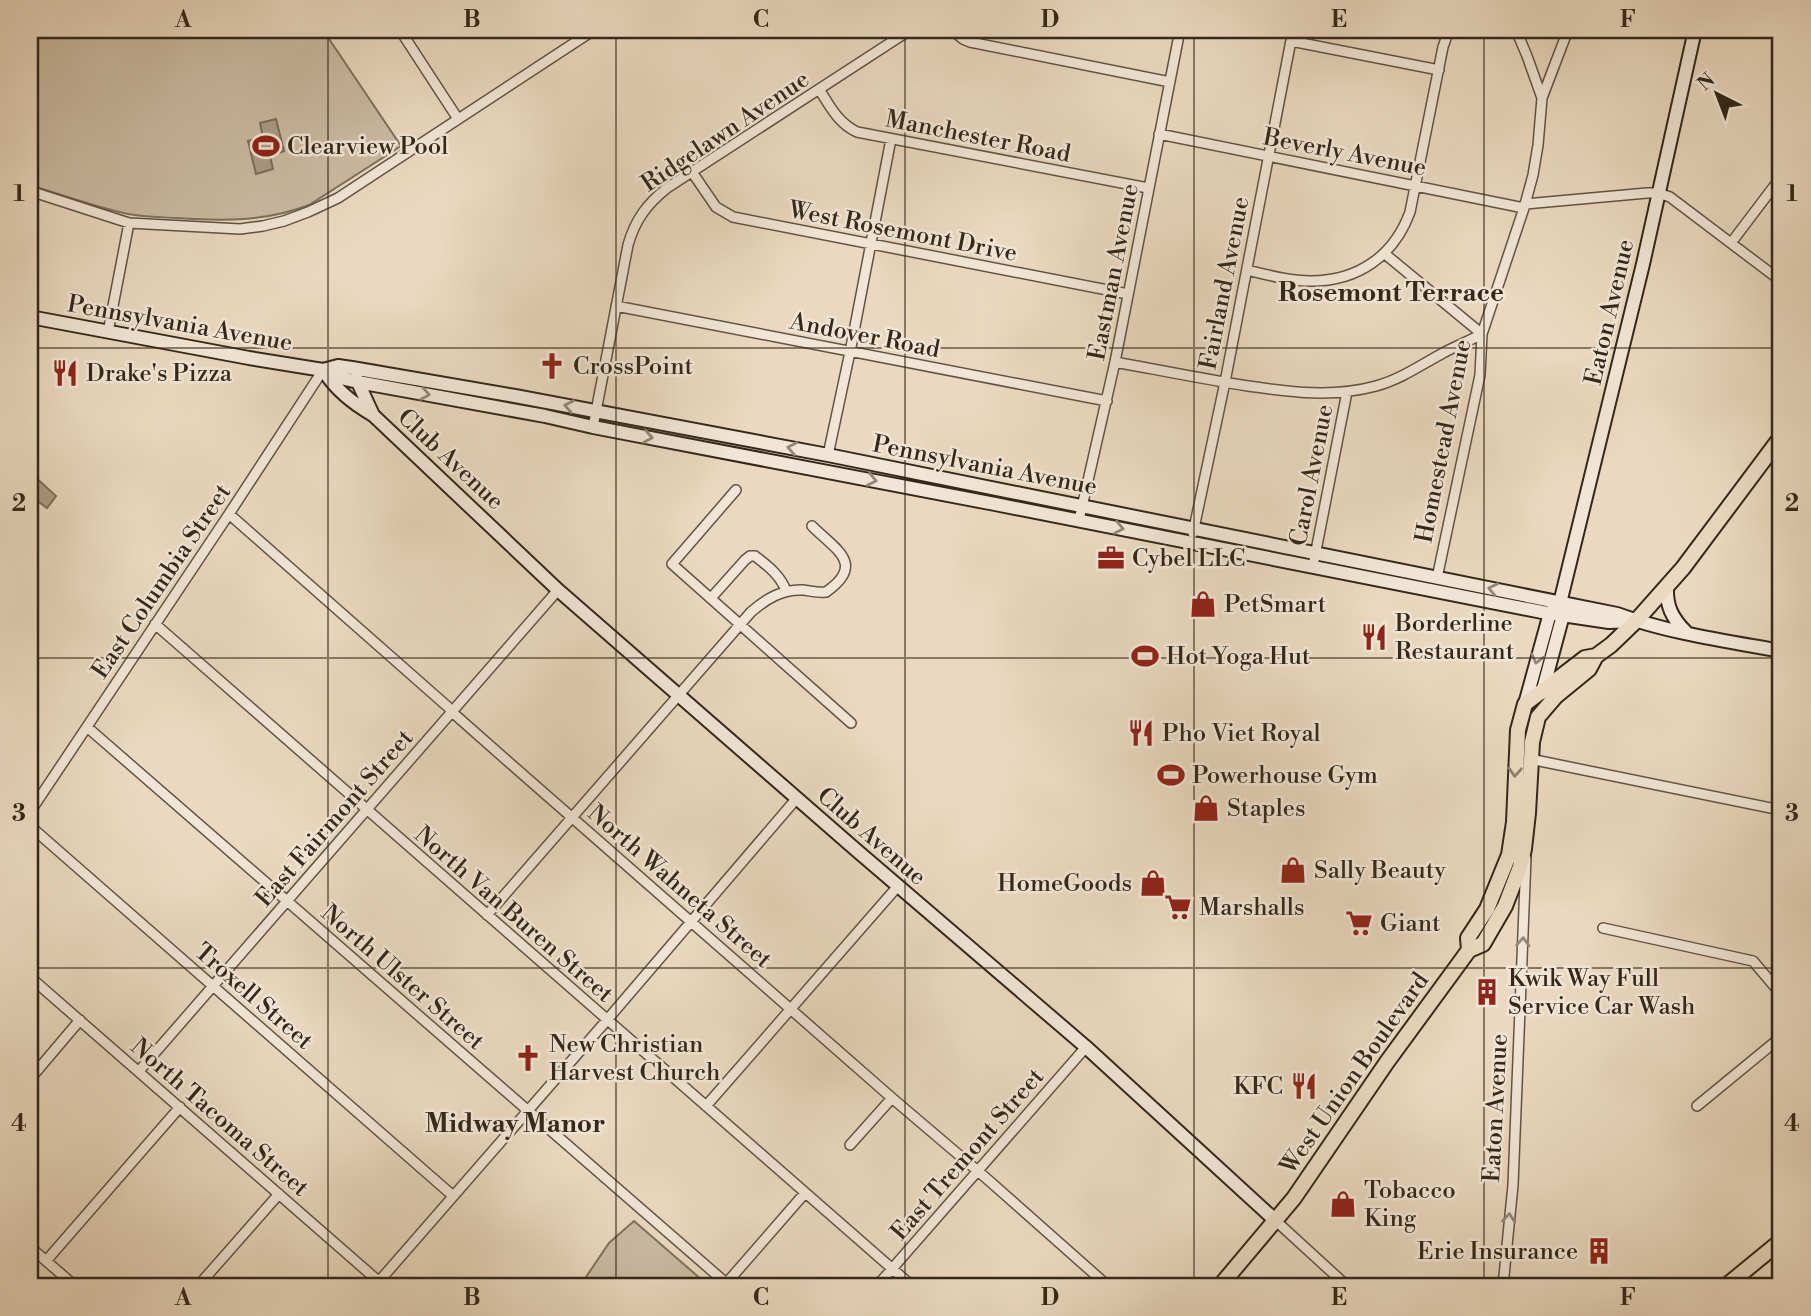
<svg xmlns="http://www.w3.org/2000/svg" width="1811" height="1316" font-family="'Libre Bodoni',serif">
	<rect width="100%" height="100%" fill="#ead9c0"/>
	<filter id="stains"><feTurbulence type="fractalNoise" baseFrequency=".00286" numOctaves="4"/><feColorMatrix values="0 0 0 0 .2 0 0 0 0 .09 0 0 0 0 .02 0 0 0 .5 -.17"/></filter>
	<radialGradient id="worn" r=".72"><stop offset=".6" stop-color="#630" stop-opacity="0"/><stop offset="1" stop-color="#630" stop-opacity=".3"/></radialGradient>
	<path fill="#cbbba4" stroke="#7f725f" stroke-width="2" d="M 41,30 L 323,30 L 401,146 L 309,205 C 265,222 222,221 176,218 C 160,217 144,217 128,214 C 95,207 62,195 30,185 L 30,68 L 34,46 Z
		M 634,1221 L 702,1280 L 696,1286 L 583,1286 L 584,1280 L 609,1243 Z"/>
	<path fill="#ac9d88" stroke="#7c6e5c" stroke-width="2" d="M 276,119 L 284,151 L 270,156 L 273,169 L 256,174 L 248,141 L 263,137 L 260,123 Z
		M 32,474 L 56,496 L 47,508 L 35,499 L 30,505 L 30,477 Z"/>
	<g fill="none" stroke-linecap="round" stroke-linejoin="round">
		<defs>
			<path id="street" d="M 400,30 L 458,119
				M 952,30 L 963,39 L 970,42 L 1170,82
				M 1516,30 L 1527,56 L 1542,98
				M 30,41 L 34,30
				M 1291,41 L 1439,70
				M 819,89 C 830,106 838,123 857,132 L 1148,188
				M 1159,134 L 1524,208
				M 692,172 L 716,207 L 733,217 L 1128,294
				M 30,191 L 129,223 L 240,229 L 263,226 L 284,221 L 308,212 L 338,198 L 594,30
				M 1525,204 L 1647,193 L 1658,193 L 1670,197 L 1781,281
				M 1731,243 L 1781,177
				M 1247,270 C 1268,275 1289,281 1311,281 C 1358,281 1394,256 1410,212 L 1443,47 L 1449,30
				M 616,306 L 1107,401
				M 108,332 L 129,223
				M 1115,362 C 1159,370 1203,379 1248,386 C 1291,392 1332,398 1376,386 C 1401,379 1421,365 1443,353 C 1456,346 1469,341 1482,334 L 1385,254
				M 593,427 L 628,245 C 635,220 647,204 667,188 L 910,30
				M 828,455 L 850,352 L 891,139
				M 736,490 L 672,564 L 851,723
				M 229,514 L 448,707 L 452,712 L 512,765 L 892,1098 L 986,1178 L 1108,1286
				M 1079,520 L 1115,362 L 1180,30
				M 1193,533 L 1225,382 L 1293,30
				M 1313,566 L 1347,392
				M 1437,578 L 1480,375 L 1482,334 L 1524,208 L 1533,175 L 1538,145 L 1542,98 L 1568,30
				M 711,598 L 745,560 L 750,556 L 755,556 C 768,566 781,576 786,591
				M 155,624 L 912,1286
				M 87,727 L 726,1283
				M 1530,759 L 1781,810
				M 30,812 L 229,514 L 323,370
				M 30,826 L 452,1195
				M 487,915 L 751,612 C 766,599 782,589 803,590 C 811,591 818,593 826,592 C 866,564 836,550 812,526
				M 1603,928 L 1753,961 L 1781,994
				M 30,977 L 384,1286
				M 139,1071 L 558,590
				M 30,1079 L 80,1020
				M 706,1106 L 898,886
				M 1697,1106 L 1781,1037
				M 850,1145 L 892,1098
				M 1276,1221 L 1347,1286
				M 30,1247 L 75,1286
				M 46,1261 L 180,1107
				M 198,1286 L 279,1194
				M 375,1286 L 607,1020 L 797,798
				M 724,1286 L 805,1193
				M 877,1286 L 1086,1047
				M 1503,1286 L 1513,1185 L 1526,858"/>
			<path id="secondary" d="M 30,317 L 249,358 L 323,370 L 336,377 L 358,382 L 545,416 L 593,427 L 995,504 L 1542,612 L 1609,622 L 1636,621
				M 323,370 L 338,366 L 352,368 L 515,396 L 828,455 L 1617,614 C 1669,633 1726,641 1781,651
				M 326,374 C 338,392 354,404 373,415 L 558,590 L 855,849 L 1086,1047 L 1276,1221
				M 356,378 L 373,415
				M 1667,586 C 1666,606 1672,618 1686,632
				M 1542,693 L 1563,615 L 1560,603 L 1643,264 L 1695,30
				M 1525,704 L 1550,613 L 1555,608"/>
			<path id="primary" d="M 1469,950 L 1468,938 L 1487,909 L 1509,855 L 1514,822 L 1518,730 L 1525,704 L 1585,658 L 1596,656
				M 1220,1286 L 1294,1198 L 1387,1062 L 1469,950 L 1483,944 L 1505,906 L 1520,867 L 1524,849 L 1528,813 L 1532,742 L 1538,717 L 1556,696 L 1589,669 L 1596,656 L 1611,645 L 1636,621 L 1683,568 L 1781,437
				M 1726,1286 L 1781,1241"/>
		</defs>
		<use href="#street" stroke="#615444" stroke-width="12"/>
		<use href="#secondary" stroke="#33281a" stroke-width="16"/>
		<use href="#primary" stroke="#33281a" stroke-width="18"/>
		<use href="#street" stroke="#f1e6d6" stroke-width="9"/>
		<use href="#secondary" stroke="#f1e6d6" stroke-width="12"/>
		<use href="#primary" stroke="#ead9c0" stroke-width="14"/>
	</g>
	<defs><path id="oneway-chevron" d="M-2-3.5L2.5 0L-2 3.5" fill="none" stroke-width="1.6" stroke-linecap="round" stroke-linejoin="round" transform="scale(1.75)"/></defs>
	<g stroke="#928778">
		<use href="#oneway-chevron" transform="translate(425 394) rotate(10)"/>
		<use href="#oneway-chevron" transform="translate(569 406) rotate(-169)"/>
		<use href="#oneway-chevron" transform="translate(648 437) rotate(10)"/>
		<use href="#oneway-chevron" transform="translate(792 448) rotate(-169)"/>
		<use href="#oneway-chevron" transform="translate(872 480) rotate(11)"/>
		<use href="#oneway-chevron" transform="translate(1119 528) rotate(11)"/>
		<use href="#oneway-chevron" transform="translate(1493 589) rotate(-168)"/>
		<use href="#oneway-chevron" transform="translate(1537 659) rotate(105)"/>
		<use href="#oneway-chevron" transform="translate(1523 942) rotate(-87)"/>
		<use href="#oneway-chevron" transform="translate(1509 1218) rotate(-85)"/>
	</g>
	<use stroke="#8e806d" href="#oneway-chevron" transform="translate(1515 772) rotate(93)"/>
	<path fill="none" stroke="#33281a" stroke-width="2" stroke-opacity="0.55" d="M 328,30 L 328,1286M 616,30 L 616,1286M 905,30 L 905,1286M 1194,30 L 1194,1286M 1484,30 L 1484,1286M 30,348 L 1781,348M 30,658 L 1781,658M 30,968 L 1781,968"/>
	<defs>
		<symbol id="stadium-bare" viewBox="-9 -9 18 18"><path d="M0-5a6.5 5 0 1 0 0 10a6.5 5 0 1 0 0-10ZM-3.5-1.8h7v3.6h-7Z" fill="#8f2418" stroke="#f1e6d6" stroke-width="2.5" paint-order="stroke"/></symbol>
		<symbol id="church-bare" viewBox="-9 -9 18 18"><path d="M-1.2-6h2.4v3.5h3.3v2.4h-3.3V6h-2.4V-.1h-3.3v-2.4h3.3Z" fill="#8f2418" stroke="#f1e6d6" stroke-width="2.5" paint-order="stroke"/></symbol>
		<symbol id="restaurant-bare" viewBox="-9 -9 18 18"><path d="M-5-6h1v4h1v-4h1v4h1v-4h1v5L-1.5 .5V6h-2V.5L-5-1ZM5-6V6H3V1.5H1.5Q1.5-4 5-6Z" fill="#8f2418" stroke="#f1e6d6" stroke-width="2.5" paint-order="stroke"/></symbol>
		<symbol id="office-bare" viewBox="-9 -9 18 18"><path d="M-6-3h4V-5.5h4V-3h4V5H-6ZM-1-4.5V-3h2v-1.5ZM-6 0V1H6V0Z" fill="#8f2418" stroke="#f1e6d6" stroke-width="2.5" paint-order="stroke"/></symbol>
		<symbol id="shop-bare" viewBox="-9 -9 18 18"><path d="M-5-2.5h2.3a2.7 3.5 0 0 1 5.4 0H5L5.5 6h-11ZM-1.5-2.5h3a1.5 2.3 0 0 0-3 0Z" fill="#8f2418" stroke="#f1e6d6" stroke-width="2.5" paint-order="stroke"/></symbol>
		<symbol id="supermarket-bare" viewBox="-9 -9 18 18"><path d="M-6-5.5h2.5l.6 2H6L4.5 2H-2.5L-4.4-4H-6ZM-1.5 3.2a1.3 1.3 0 1 0 .1 0ZM3 3.2a1.3 1.3 0 1 0 .1 0Z" fill="#8f2418" stroke="#f1e6d6" stroke-width="2.5" paint-order="stroke"/></symbol>
		<symbol id="building-bare" viewBox="-9 -9 18 18"><path d="M-4-6H4V6H1V3H-1V6H-4ZM-2.5-4.3h1.7v1.8h-1.7ZM.8-4.3h1.7v1.8H.8ZM-2.5-1h1.7V.8h-1.7ZM.8-1h1.7V.8H.8Z" fill="#8f2418" stroke="#f1e6d6" stroke-width="2.5" paint-order="stroke"/></symbol>
	</defs>
	<g fill-rule="evenodd">
		<use href="#stadium-bare" x="247" y="127" width="38" height="38"/>
		<use href="#church-bare" x="533" y="347" width="38" height="38"/>
		<use href="#restaurant-bare" x="46" y="354" width="38" height="38"/>
		<use href="#office-bare" x="1092" y="539" width="38" height="38"/>
		<use href="#shop-bare" x="1184" y="585" width="38" height="38"/>
		<use href="#restaurant-bare" x="1355" y="618" width="38" height="38"/>
		<use href="#stadium-bare" x="1126" y="637" width="38" height="38"/>
		<use href="#restaurant-bare" x="1122" y="714" width="38" height="38"/>
		<use href="#stadium-bare" x="1152" y="756" width="38" height="38"/>
		<use href="#shop-bare" x="1187" y="789" width="38" height="38"/>
		<use href="#shop-bare" x="1274" y="851" width="38" height="38"/>
		<use href="#shop-bare" x="1134" y="864" width="38" height="38"/>
		<use href="#supermarket-bare" x="1159" y="888" width="38" height="38"/>
		<use href="#supermarket-bare" x="1340" y="904" width="38" height="38"/>
		<use href="#building-bare" x="1468" y="973" width="38" height="38"/>
		<use href="#church-bare" x="509" y="1039" width="38" height="38"/>
		<use href="#restaurant-bare" x="1285" y="1067" width="38" height="38"/>
		<use href="#shop-bare" x="1324" y="1185" width="38" height="38"/>
		<use href="#building-bare" x="1580" y="1232" width="38" height="38"/>
	</g>
	<g text-anchor="middle" stroke-width="5" stroke-linejoin="round" paint-order="stroke">
		<g font-size="24" fill="#33281a" stroke="#f1e6d6">
			<text transform="translate(725 131) rotate(-34)" y="8">Ridgelawn Avenue</text>
			<text transform="translate(978 136) rotate(11)" y="8">Manchester Road</text>
			<text transform="translate(1345 152) rotate(11)" y="8">Beverly Avenue</text>
			<text transform="translate(903 231) rotate(11)" y="8">West Rosemont Drive</text>
			<text transform="translate(1113 272) rotate(-79)" y="8">Eastman Avenue</text>
			<text transform="translate(1224 283) rotate(-79)" y="8">Fairland Avenue</text>
			<text transform="translate(1609 312) rotate(-77)" y="8">Eaton Avenue</text>
			<text transform="translate(180 323) rotate(10)" y="8">Pennsylvania Avenue</text>
			<text transform="translate(865 335) rotate(11)" y="8">Andover Road</text>
			<text transform="translate(1443 441) rotate(-79)" y="8">Homestead Avenue</text>
			<text transform="translate(451 459) rotate(43)" y="8">Club Avenue</text>
			<text transform="translate(985 465) rotate(11)" y="8">Pennsylvania Avenue</text>
			<text transform="translate(1311 475) rotate(-79)" y="8">Carol Avenue</text>
			<text transform="translate(161 581) rotate(-56)" y="8">East Columbia Street</text>
			<text transform="translate(334 818) rotate(-49)" y="8">East Fairmont Street</text>
			<text transform="translate(872 836) rotate(41)" y="8">Club Avenue</text>
			<text transform="translate(680 886) rotate(41)" y="8">North Wahneta Street</text>
			<text transform="translate(514 914) rotate(41)" y="8">North Van Buren Street</text>
			<text transform="translate(403 977) rotate(41)" y="8">North Ulster Street</text>
			<text transform="translate(254 996) rotate(41)" y="8">Troxell Street</text>
			<text transform="translate(1354 1073) rotate(-55)" y="8">West Union Boulevard</text>
			<text transform="translate(1495 1108) rotate(-87)" y="8">Eaton Avenue</text>
			<text transform="translate(220 1117) rotate(41)" y="8">North Tacoma Street</text>
			<text transform="translate(967 1154) rotate(-49)" y="8">East Tremont Street</text>
		</g>
		<g font-size="24" fill="#33281a" stroke="#f1e6d6" text-anchor="start">
			<text x="287" y="154">Clearview Pool</text>
			<text x="573" y="374">CrossPoint</text>
			<text x="86" y="381">Drake's Pizza</text>
			<text x="1132" y="566">Cybel LLC</text>
			<text x="1224" y="612">PetSmart</text>
			<text x="1395" y="631">Borderline<tspan x="1395" dy="28">Restaurant</tspan></text>
			<text x="1166" y="664">Hot Yoga Hut</text>
			<text x="1162" y="741">Pho Viet Royal</text>
			<text x="1192" y="783">Powerhouse Gym</text>
			<text x="1227" y="816">Staples</text>
			<text x="1314" y="878">Sally Beauty</text>
			<text x="1132" y="891" text-anchor="end">HomeGoods</text>
			<text x="1199" y="915">Marshalls</text>
			<text x="1380" y="931">Giant</text>
			<text x="1508" y="986">Kwik Way Full<tspan x="1508" dy="28">Service Car Wash</tspan></text>
			<text x="549" y="1052">New Christian<tspan x="549" dy="28">Harvest Church</tspan></text>
			<text x="1283" y="1094" text-anchor="end">KFC</text>
			<text x="1364" y="1198">Tobacco<tspan x="1364" dy="28">King</tspan></text>
			<text x="1578" y="1259" text-anchor="end">Erie Insurance</text>
		</g>
		<g font-size="26" font-weight="bold" fill="#33281a" stroke="#f1e6d6">
			<text x="1391" y="301">Rosemont Terrace</text>
			<text x="515" y="1132">Midway Manor</text>
		</g>
	</g>
	<rect width="1811" height="1316" fill="none" stroke="#ead9c0" stroke-width="77"/>
	<g transform="translate(1717 94) rotate(318)" stroke="#f1e6d6" stroke-width="5" paint-order="stroke">
	<path d="M0-5L12 26L0 18L-12 26Z" fill="#33281a"/>
	<text y="-10" font-size="19" font-weight="bold" text-anchor="middle" fill="#33281a">N</text>
	</g>
	<rect x="38" y="38" width="1734" height="1240" fill="none" stroke="#33281a" stroke-width="2.5"/>
	<g font-size="23" text-anchor="middle" font-weight="bold" fill="#33281a">
		<text x="183" y="27">A</text>
		<text x="472" y="27">B</text>
		<text x="761" y="27">C</text>
		<text x="1050" y="27">D</text>
		<text x="1339" y="27">E</text>
		<text x="1628" y="27">F</text>
		<text x="19" y="201">1</text>
		<text x="1792" y="201">1</text>
		<text x="19" y="511">2</text>
		<text x="1792" y="511">2</text>
		<text x="19" y="821">3</text>
		<text x="1792" y="821">3</text>
		<text x="19" y="1131">4</text>
		<text x="1792" y="1131">4</text>
		<text x="183" y="1305">A</text>
		<text x="472" y="1305">B</text>
		<text x="761" y="1305">C</text>
		<text x="1050" y="1305">D</text>
		<text x="1339" y="1305">E</text>
		<text x="1628" y="1305">F</text>
	</g>
	<rect width="100%" height="100%" filter="url(#stains)"/>
	<rect width="100%" height="100%" fill="url(#worn)"/>
</svg>
